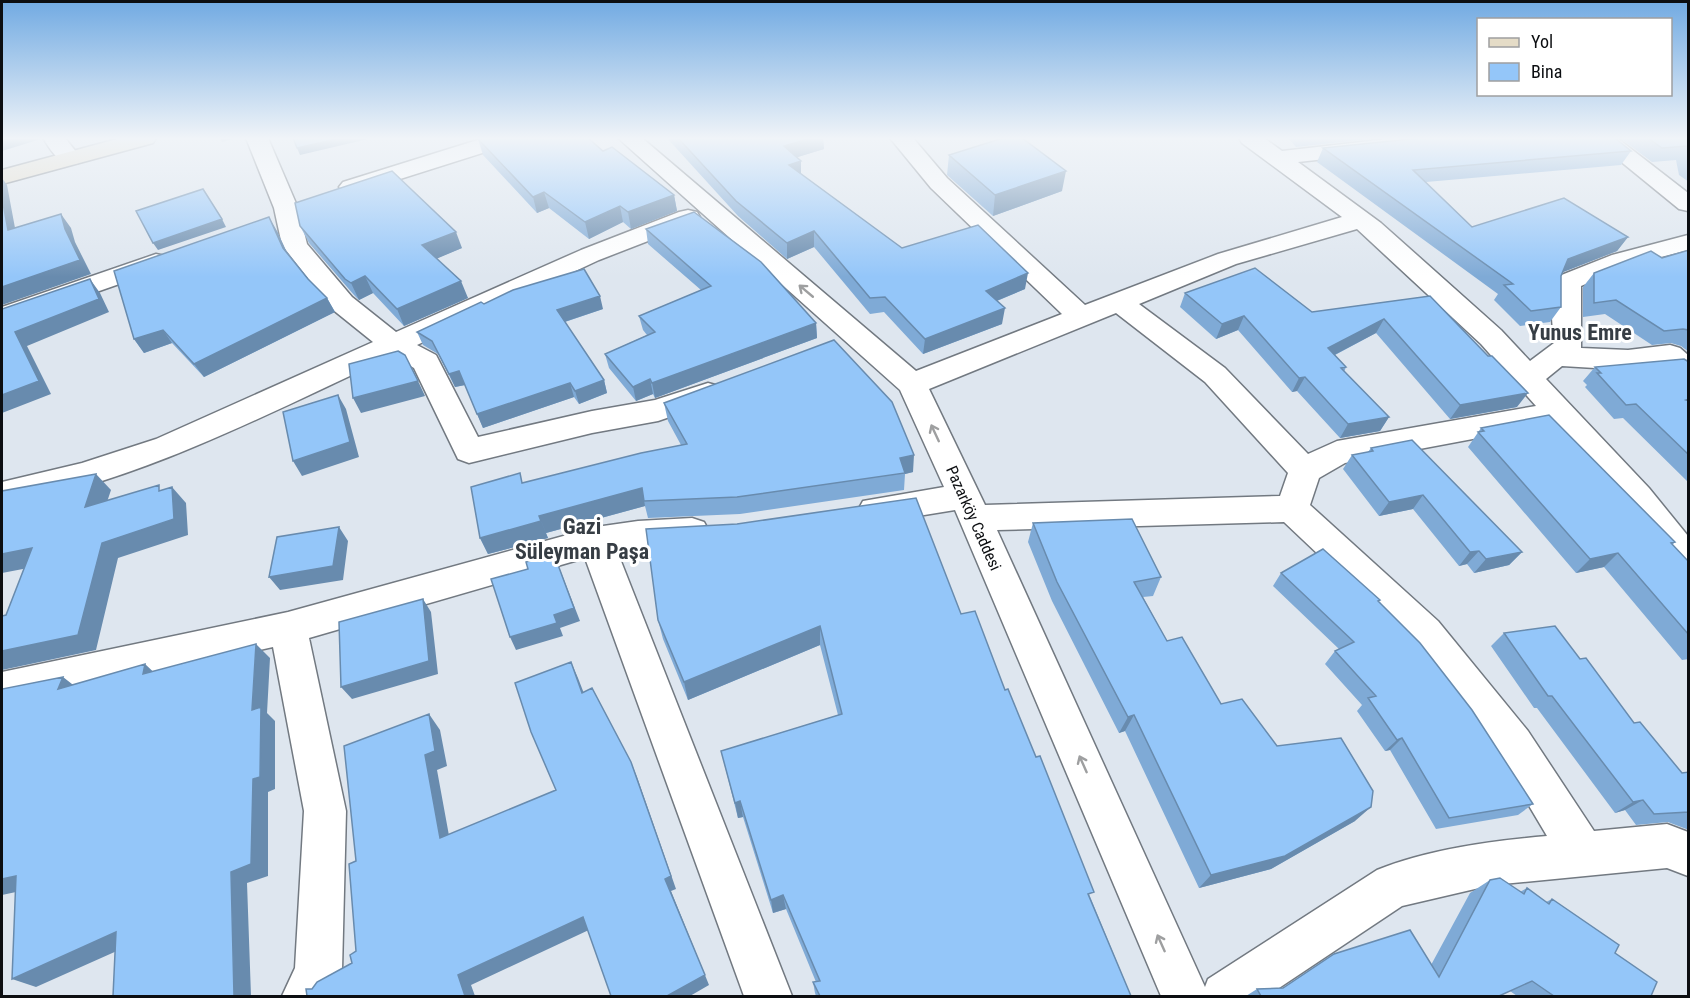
<svg xmlns="http://www.w3.org/2000/svg" width="1690" height="998" font-family="'Roboto Condensed',sans-serif">
	<rect width="100%" height="100%" fill="#dee6ef"/>
	<g fill="none" stroke-linecap="round" stroke-linejoin="round">
		<defs>
			<path id="street" d="M 43,138 L 65,138 L 81,158 L 78,163 C 60,167 52,152 43,138 Z
				M 246,138 L 268,138 L 298,208 L 307,244 L 352,297 L 396,332 L 581,250 L 679,212 L 688,210 L 697,212 L 700,217 L 697,222 L 599,260 L 417,345 L 436,355 L 478,437 L 592,411 L 655,400 L 708,383 L 719,386 L 723,393 L 719,400 L 658,421 L 592,433 L 469,463 L 458,459 L 414,368 L 393,356 C 266,414 140,482 2,506 L 2,482 L 82,463 L 156,439 L 373,342 L 332,309 L 282,245 L 274,208 Z
				M 484,138 L 517,138 L 514,143 L 359,192 L 351,194 L 343,192 L 339,187 L 343,182 Z
				M 618,138 L 642,138 L 916,371 L 1062,314 L 931,188 L 890,138 L 913,138 L 947,178 L 1085,305 L 1218,254 L 1342,217 L 1242,143 L 1239,138 L 1264,138 L 1282,151 L 1396,138 L 1464,138 L 1461,143 L 1453,145 L 1298,162 L 1381,223 L 1501,330 L 1530,361 L 1554,343 C 1553,323 1547,293 1559,276 L 1612,255 L 1688,235 L 1688,250 L 1630,265 L 1581,286 L 1581,348 L 1628,350 L 1670,345 L 1680,348 L 1688,355 L 1688,379 L 1678,376 L 1664,365 L 1628,370 L 1562,366 L 1546,379 L 1649,488 L 1688,536 L 1688,574 L 1676,570 L 1625,506 L 1553,424 L 1345,463 L 1319,478 L 1310,505 L 1438,621 L 1528,731 L 1594,831 L 1667,824 L 1688,832 L 1688,876 L 1667,868 L 1492,885 L 1402,906 L 1267,996 L 1161,996 L 955,510 L 875,523 L 863,519 L 858,510 L 863,501 L 944,487 L 900,390 ZM 1357,229 L 1481,344 L 1536,406 L 1337,441 L 1308,454 L 1225,368 L 1139,304 L 1236,264 ZM 1116,313 L 1205,382 L 1288,473 L 1280,496 L 985,505 L 929,389 ZM 1284,522 L 1412,643 L 1500,757 L 1547,836 C 1492,841 1429,849 1377,870 L 1208,979 L 1205,987 L 997,530 Z
				M 1592,138 L 1617,138 L 1688,193 L 1688,211 L 1679,209 Z
				M 156,254 L 165,256 L 169,262 L 165,268 L 2,325 L 2,307 Z
				M 692,518 L 704,522 L 709,531 L 704,540 L 692,544 L 617,551 L 792,996 L 744,996 L 585,558 L 309,638 L 346,811 L 342,970 L 330,996 L 282,996 L 295,968 L 304,811 L 273,647 L 2,706 L 2,672 L 288,612 L 596,527 L 638,521 Z"/>
			<path id="secondary" d="M 121,138 L 156,138 L 153,143 L 2,184 L 2,170 Z"/>
		</defs>
		<use href="#street" stroke="#727981" stroke-width="3"/>
		<use href="#secondary" stroke="#727981" stroke-width="3"/>
		<use href="#street" fill="#fff" fill-rule="evenodd"/>
		<use href="#secondary" fill="#e5dcc7" fill-rule="evenodd"/>
	</g>
	<path fill="#7faad6" d="M 667,138 L 823,138 L 824,149 L 797,157 L 801,161 L 801,174 L 902,248 L 1025,289 L 997,301 L 1002,324 L 923,354 L 884,312 L 870,314 L 814,247 L 787,259 L 738,216 Z
		M 1288,138 L 1379,138 L 1296,147 Z
		M 1620,138 L 1689,138 L 1689,182 L 1679,175 L 1676,160 L 1652,162 Z
		M 478,139 L 603,151 L 674,195 L 677,211 L 631,229 L 623,222 L 589,239 L 549,208 L 537,213 L 483,155 Z
		M 1323,148 L 1631,151 L 1621,165 L 1426,182 L 1472,227 L 1628,237 L 1617,251 L 1563,272 L 1561,276 L 1561,307 L 1550,322 L 1520,326 L 1494,300 L 1498,294 L 1317,162 Z
		M 949,155 L 1062,191 L 993,216 L 947,175 Z
		M 300,226 L 462,248 L 437,258 L 468,298 L 404,326 L 373,293 L 359,300 L 354,295 L 309,243 Z
		M 646,229 L 816,323 L 817,338 L 655,398 L 653,394 L 636,401 L 609,368 L 605,354 L 647,335 L 643,330 L 639,316 L 701,290 L 648,244 Z
		M 277,231 L 286,251 L 308,279 L 327,298 L 335,312 L 204,377 L 172,343 L 144,353 L 134,339 Z
		M 1689,250 L 1689,352 L 1681,346 L 1671,343 L 1652,345 L 1605,314 L 1583,317 L 1583,287 L 1594,273 L 1662,258 Z
		M 1185,293 L 1312,312 L 1430,296 L 1517,407 L 1450,419 L 1376,333 L 1335,355 L 1346,367 L 1344,372 L 1389,417 L 1380,431 L 1340,438 L 1297,391 L 1292,392 L 1238,330 L 1216,339 L 1180,307 Z
		M 484,304 L 603,309 L 565,322 L 604,380 L 607,393 L 579,404 L 574,397 L 483,428 L 465,385 L 455,387 L 438,354 L 423,345 L 417,332 Z
		M 1689,362 L 1689,483 L 1623,418 L 1614,419 L 1585,387 L 1587,385 L 1583,381 L 1595,367 Z
		M 664,403 L 913,472 L 905,474 L 904,490 L 740,514 L 648,518 L 645,506 L 546,533 L 548,538 L 488,554 L 480,538 L 524,483 L 681,445 L 668,421 Z
		M 1481,428 L 1675,542 L 1672,545 L 1689,562 L 1689,659 L 1682,660 L 1604,567 L 1576,573 L 1468,447 Z
		M 1371,448 L 1522,552 L 1509,565 L 1474,573 L 1467,564 L 1459,566 L 1413,509 L 1379,516 L 1343,469 L 1352,455 L 1368,452 Z
		M 1033,523 L 1161,577 L 1153,596 L 1143,597 L 1167,641 L 1221,704 L 1277,746 L 1355,821 L 1271,869 L 1199,888 L 1125,731 L 1119,733 L 1052,601 L 1028,542 Z
		M 1281,573 L 1379,601 L 1533,804 L 1518,815 L 1436,829 L 1390,750 L 1385,751 L 1357,711 L 1362,705 L 1325,664 L 1335,651 L 1339,649 L 1273,586 Z
		M 961,614 L 1005,690 L 1131,996 L 816,996 L 815,993 L 813,982 L 816,982 L 786,909 L 773,913 L 743,817 L 738,818 L 721,751 L 838,715 L 820,645 L 688,700 L 663,639 L 658,620 Z
		M 1504,633 L 1580,659 L 1634,723 L 1682,773 L 1689,772 L 1689,830 L 1668,822 L 1636,825 L 1625,810 L 1615,813 L 1537,708 L 1534,708 L 1491,646 Z
		M 1490,880 L 1520,892 L 1527,888 L 1546,902 L 1552,899 L 1615,953 L 1651,996 L 1517,996 L 1510,991 L 1499,996 L 1246,996 L 1257,989 L 1283,988 L 1431,965 L 1470,893 Z"/>
	<path fill="#688bae" d="M 2,138 L 42,138 L 41,139 L 2,151 Z
		M 220,138 L 236,138 L 222,142 Z
		M 341,138 L 367,138 L 368,139 L 300,155 L 297,148 Z
		M 811,138 L 823,138 L 824,149 L 785,161 L 784,146 Z
		M 801,161 L 801,176 L 789,165 Z
		M 1066,171 L 1062,191 L 993,216 L 995,195 Z
		M 2,178 L 7,185 L 18,244 L 8,230 L 2,198 Z
		M 544,192 L 549,208 L 537,213 L 533,197 Z
		M 674,195 L 677,211 L 631,229 L 628,212 Z
		M 620,206 L 623,222 L 589,239 L 585,222 Z
		M 61,214 L 71,228 L 75,242 L 91,274 L 2,305 L 2,287 L 65,229 Z
		M 269,217 L 277,231 L 291,261 L 283,248 Z
		M 222,219 L 226,227 L 158,250 L 153,243 Z
		M 814,231 L 814,247 L 787,259 L 787,243 Z
		M 456,232 L 462,248 L 429,262 L 422,245 Z
		M 1628,237 L 1617,251 L 1558,274 L 1568,259 Z
		M 1028,273 L 1025,289 L 984,306 L 986,291 Z
		M 365,276 L 373,293 L 359,300 L 351,283 Z
		M 90,279 L 100,293 L 109,312 L 27,346 L 51,394 L 2,413 L 2,395 L 15,332 Z
		M 461,281 L 468,298 L 404,326 L 397,309 Z
		M 600,296 L 603,309 L 561,323 L 557,310 Z
		M 327,298 L 335,312 L 204,377 L 194,364 Z
		M 1005,308 L 1002,324 L 923,354 L 925,339 Z
		M 1244,316 L 1238,330 L 1216,339 L 1222,324 Z
		M 1384,319 L 1376,333 L 1321,362 L 1328,348 Z
		M 816,323 L 817,338 L 655,398 L 652,383 Z
		M 163,330 L 172,343 L 144,353 L 134,339 Z
		M 459,371 L 465,385 L 455,387 L 449,374 Z
		M 1305,377 L 1297,391 L 1292,392 L 1299,378 Z
		M 650,379 L 653,394 L 636,401 L 633,387 Z
		M 604,380 L 607,393 L 579,404 L 575,391 Z
		M 418,381 L 425,396 L 361,413 L 353,398 Z
		M 570,383 L 574,397 L 483,428 L 477,414 Z
		M 1528,393 L 1517,407 L 1450,419 L 1460,405 Z
		M 338,395 L 346,409 L 359,457 L 302,476 L 293,461 Z
		M 1389,417 L 1380,431 L 1340,438 L 1348,424 Z
		M 914,455 L 913,472 L 905,474 L 900,458 Z
		M 96,474 L 111,490 L 100,523 L 85,507 Z
		M 172,487 L 186,503 L 188,535 L 118,558 L 96,650 L 2,670 L 2,651 L 102,543 Z
		M 642,488 L 645,506 L 546,533 L 539,516 Z
		M 1423,495 L 1413,509 L 1379,516 L 1389,502 Z
		M 541,521 L 548,538 L 488,554 L 480,538 Z
		M 339,527 L 348,541 L 343,580 L 280,590 L 269,577 Z
		M 32,548 L 49,564 L 2,573 L 2,554 Z
		M 1479,551 L 1467,564 L 1459,566 L 1470,552 Z
		M 1522,552 L 1509,565 L 1474,573 L 1486,559 Z
		M 1618,553 L 1604,567 L 1576,573 L 1590,559 Z
		M 554,554 L 580,621 L 560,628 L 563,636 L 516,650 L 510,637 L 554,615 Z
		M 423,599 L 431,612 L 438,674 L 352,699 L 341,687 Z
		M 820,626 L 820,645 L 688,700 L 684,682 Z
		M 256,644 L 270,658 L 267,713 L 275,721 L 275,789 L 268,792 L 268,876 L 247,883 L 251,996 L 234,996 L 231,872 L 253,779 L 252,710 Z
		M 571,662 L 578,678 L 590,709 L 582,693 Z
		M 145,664 L 161,679 L 143,674 Z
		M 63,677 L 81,691 L 58,689 Z
		M 429,714 L 440,730 L 447,766 L 437,770 L 452,852 L 440,838 L 425,755 Z
		M 1134,715 L 1125,731 L 1119,733 L 1128,717 Z
		M 1402,738 L 1390,750 L 1385,751 L 1397,740 Z
		M 631,762 L 637,777 L 676,889 L 671,891 L 709,985 L 690,996 L 667,996 L 665,879 Z
		M 1643,800 L 1625,810 L 1615,813 L 1633,802 Z
		M 740,801 L 743,817 L 738,818 L 735,803 Z
		M 1371,807 L 1355,821 L 1271,869 L 1199,888 L 1211,875 Z
		M 16,876 L 39,887 L 2,895 L 2,879 Z
		M 783,895 L 786,909 L 773,913 L 771,900 Z
		M 583,917 L 591,929 L 471,985 L 475,996 L 465,996 L 458,975 Z
		M 116,932 L 137,942 L 36,987 L 12,979 Z"/>
	<path fill="#94c6f9" stroke="#688bae" stroke-width="1.5" d="M 293,138 L 341,138 L 297,148 Z
		M 483,138 L 588,138 L 603,151 L 612,147 L 674,195 L 628,212 L 620,206 L 585,222 L 544,192 L 533,197 L 478,139 Z
		M 678,138 L 811,138 L 784,146 L 801,161 L 789,165 L 902,248 L 978,225 L 1028,273 L 986,291 L 1005,308 L 925,339 L 885,297 L 870,298 L 814,231 L 787,243 L 736,201 Z
		M 1003,138 L 1022,138 L 1066,171 L 995,195 L 949,155 Z
		M 1420,138 L 1615,138 L 1631,151 L 1413,170 L 1472,227 L 1564,198 L 1628,237 L 1568,259 L 1561,276 L 1561,307 L 1531,311 L 1504,285 L 1513,284 L 1323,148 Z
		M 1648,138 L 1689,138 L 1689,154 L 1687,146 L 1662,148 Z
		M 392,171 L 456,232 L 422,245 L 461,281 L 397,309 L 365,276 L 351,283 L 345,279 L 300,226 L 295,203 Z
		M 203,189 L 222,219 L 153,243 L 136,211 Z
		M 2,198 L 8,230 L 61,214 L 65,229 L 80,260 L 2,287 Z
		M 694,212 L 761,262 L 816,323 L 652,383 L 650,379 L 633,387 L 605,354 L 655,332 L 639,316 L 711,286 L 646,229 Z
		M 269,217 L 283,248 L 308,279 L 327,298 L 194,364 L 163,330 L 134,339 L 114,271 Z
		M 1689,250 L 1689,330 L 1683,329 L 1664,331 L 1616,300 L 1594,303 L 1594,273 L 1651,251 L 1662,258 Z
		M 1255,268 L 1312,312 L 1430,296 L 1488,356 L 1492,356 L 1528,393 L 1460,405 L 1384,319 L 1328,348 L 1346,367 L 1341,368 L 1389,417 L 1348,424 L 1305,377 L 1299,378 L 1244,316 L 1222,324 L 1185,293 Z
		M 584,269 L 600,296 L 557,310 L 604,380 L 575,391 L 570,383 L 477,414 L 459,371 L 449,374 L 432,341 L 417,332 L 481,302 L 484,304 L 513,290 Z
		M 90,279 L 99,299 L 15,332 L 39,381 L 2,395 L 2,309 Z
		M 834,340 L 892,402 L 914,455 L 900,458 L 905,473 L 737,497 L 644,501 L 642,488 L 539,516 L 541,521 L 480,538 L 471,487 L 520,473 L 522,483 L 641,453 L 687,444 L 664,403 Z
		M 398,351 L 405,355 L 418,381 L 353,398 L 349,364 Z
		M 1684,359 L 1689,362 L 1689,399 L 1686,400 L 1689,401 L 1689,455 L 1636,404 L 1626,405 L 1597,373 L 1601,373 L 1595,367 Z
		M 338,395 L 350,442 L 293,461 L 283,412 Z
		M 1549,415 L 1675,542 L 1671,543 L 1689,562 L 1689,635 L 1618,553 L 1590,559 L 1478,432 L 1484,431 L 1481,428 Z
		M 1412,440 L 1522,552 L 1486,559 L 1479,551 L 1470,552 L 1423,495 L 1389,502 L 1352,455 L 1373,451 L 1371,448 Z
		M 96,474 L 85,507 L 159,485 L 159,491 L 172,487 L 174,519 L 102,543 L 78,635 L 2,651 L 2,616 L 6,615 L 32,548 L 2,554 L 2,491 Z
		M 916,498 L 961,614 L 975,611 L 1005,690 L 1008,689 L 1036,757 L 1040,756 L 1094,892 L 1088,894 L 1131,996 L 820,996 L 813,982 L 820,981 L 783,895 L 771,900 L 740,801 L 735,803 L 721,751 L 842,714 L 820,626 L 684,682 L 658,620 L 646,529 L 737,524 Z
		M 1132,519 L 1161,577 L 1134,582 L 1167,641 L 1182,637 L 1221,704 L 1242,699 L 1277,746 L 1341,738 L 1373,791 L 1371,807 L 1285,856 L 1211,875 L 1134,715 L 1128,717 L 1057,582 L 1033,523 Z
		M 339,527 L 333,566 L 269,577 L 277,537 Z
		M 1323,549 L 1380,600 L 1378,601 L 1420,643 L 1472,710 L 1533,804 L 1449,818 L 1402,738 L 1397,740 L 1368,698 L 1376,696 L 1335,651 L 1354,642 L 1281,573 Z
		M 554,554 L 574,608 L 554,615 L 557,623 L 510,637 L 491,579 L 528,569 L 526,562 Z
		M 423,599 L 429,661 L 341,687 L 339,622 Z
		M 1555,626 L 1580,659 L 1586,658 L 1634,723 L 1640,722 L 1682,773 L 1689,772 L 1689,812 L 1654,814 L 1643,800 L 1633,802 L 1552,696 L 1548,696 L 1504,633 Z
		M 256,644 L 252,710 L 261,707 L 260,777 L 253,779 L 251,864 L 231,872 L 234,996 L 113,996 L 116,932 L 12,979 L 16,876 L 2,879 L 2,689 L 63,677 L 58,689 L 145,664 L 143,674 Z
		M 571,662 L 582,693 L 592,688 L 631,762 L 671,876 L 665,879 L 705,975 L 667,996 L 611,996 L 583,917 L 458,975 L 465,996 L 307,996 L 306,989 L 312,989 L 317,982 L 352,963 L 350,955 L 356,951 L 349,864 L 356,861 L 344,746 L 429,714 L 435,751 L 425,755 L 440,838 L 556,790 L 531,732 L 515,683 Z
		M 1500,878 L 1524,894 L 1527,888 L 1549,904 L 1552,899 L 1619,945 L 1615,953 L 1657,982 L 1651,996 L 1554,996 L 1532,981 L 1499,996 L 1261,996 L 1257,989 L 1283,988 L 1334,954 L 1410,930 L 1439,977 L 1490,880 Z"/>
	<defs><path id="oneway-shaft" d="M-6 0H5M1.5-3L5.5 0L1.5 3" fill="none" stroke-width="1.6" stroke-linecap="round" stroke-linejoin="round" transform="scale(1.5)"/></defs>
	<g stroke="#9e9fa0">
		<use href="#oneway-shaft" transform="translate(806 291) rotate(-140)"/>
		<use href="#oneway-shaft" transform="translate(935 433) rotate(-115)"/>
		<use href="#oneway-shaft" transform="translate(1083 764) rotate(-114)"/>
		<use href="#oneway-shaft" transform="translate(1161 943) rotate(-114)"/>
	</g>
	<linearGradient id="sky" x2="0" y2="1"><stop stop-color="#71aae2"/><stop offset="0.5" stop-color="#f0f4f8"/><stop offset="1" stop-color="#f0f4f8" stop-opacity="0"/></linearGradient>
	<rect width="1690" height="277" fill="url(#sky)"/>
	<g text-anchor="middle" stroke-width="6" stroke-linejoin="round" paint-order="stroke">
		<g font-size="16" fill="#0c0e11" stroke="#fff">
			<text transform="translate(974 518) rotate(66)" y="6">Pazarköy Caddesi</text>
		</g>
		<g font-size="22" font-weight="bold" fill="#363d44" stroke="#fff">
			<text x="1580" y="340">Yunus Emre</text>
			<text x="582" y="534">Gazi<tspan x="582" dy="25">Süleyman Paşa</tspan></text>
		</g>
	</g>
	<rect width="1690" height="998" fill="none" stroke="#0c0e11" stroke-width="6"/>
	<rect x="1477" y="18" width="195" height="78" fill="#ffffff" stroke="#9e9fa0" stroke-width="1.5"/>
	<rect x="1489" y="38" width="30" height="9" fill="#e5dcc7" stroke="#9e9fa0" stroke-width="1.5"/>
	<text x="1531" y="48" font-size="18" fill="#0c0e11">Yol</text>
	<rect x="1489" y="63" width="30" height="18" fill="#94c6f9" stroke="#9e9fa0" stroke-width="1.5"/>
	<text x="1531" y="78" font-size="18" fill="#0c0e11">Bina</text>
</svg>
